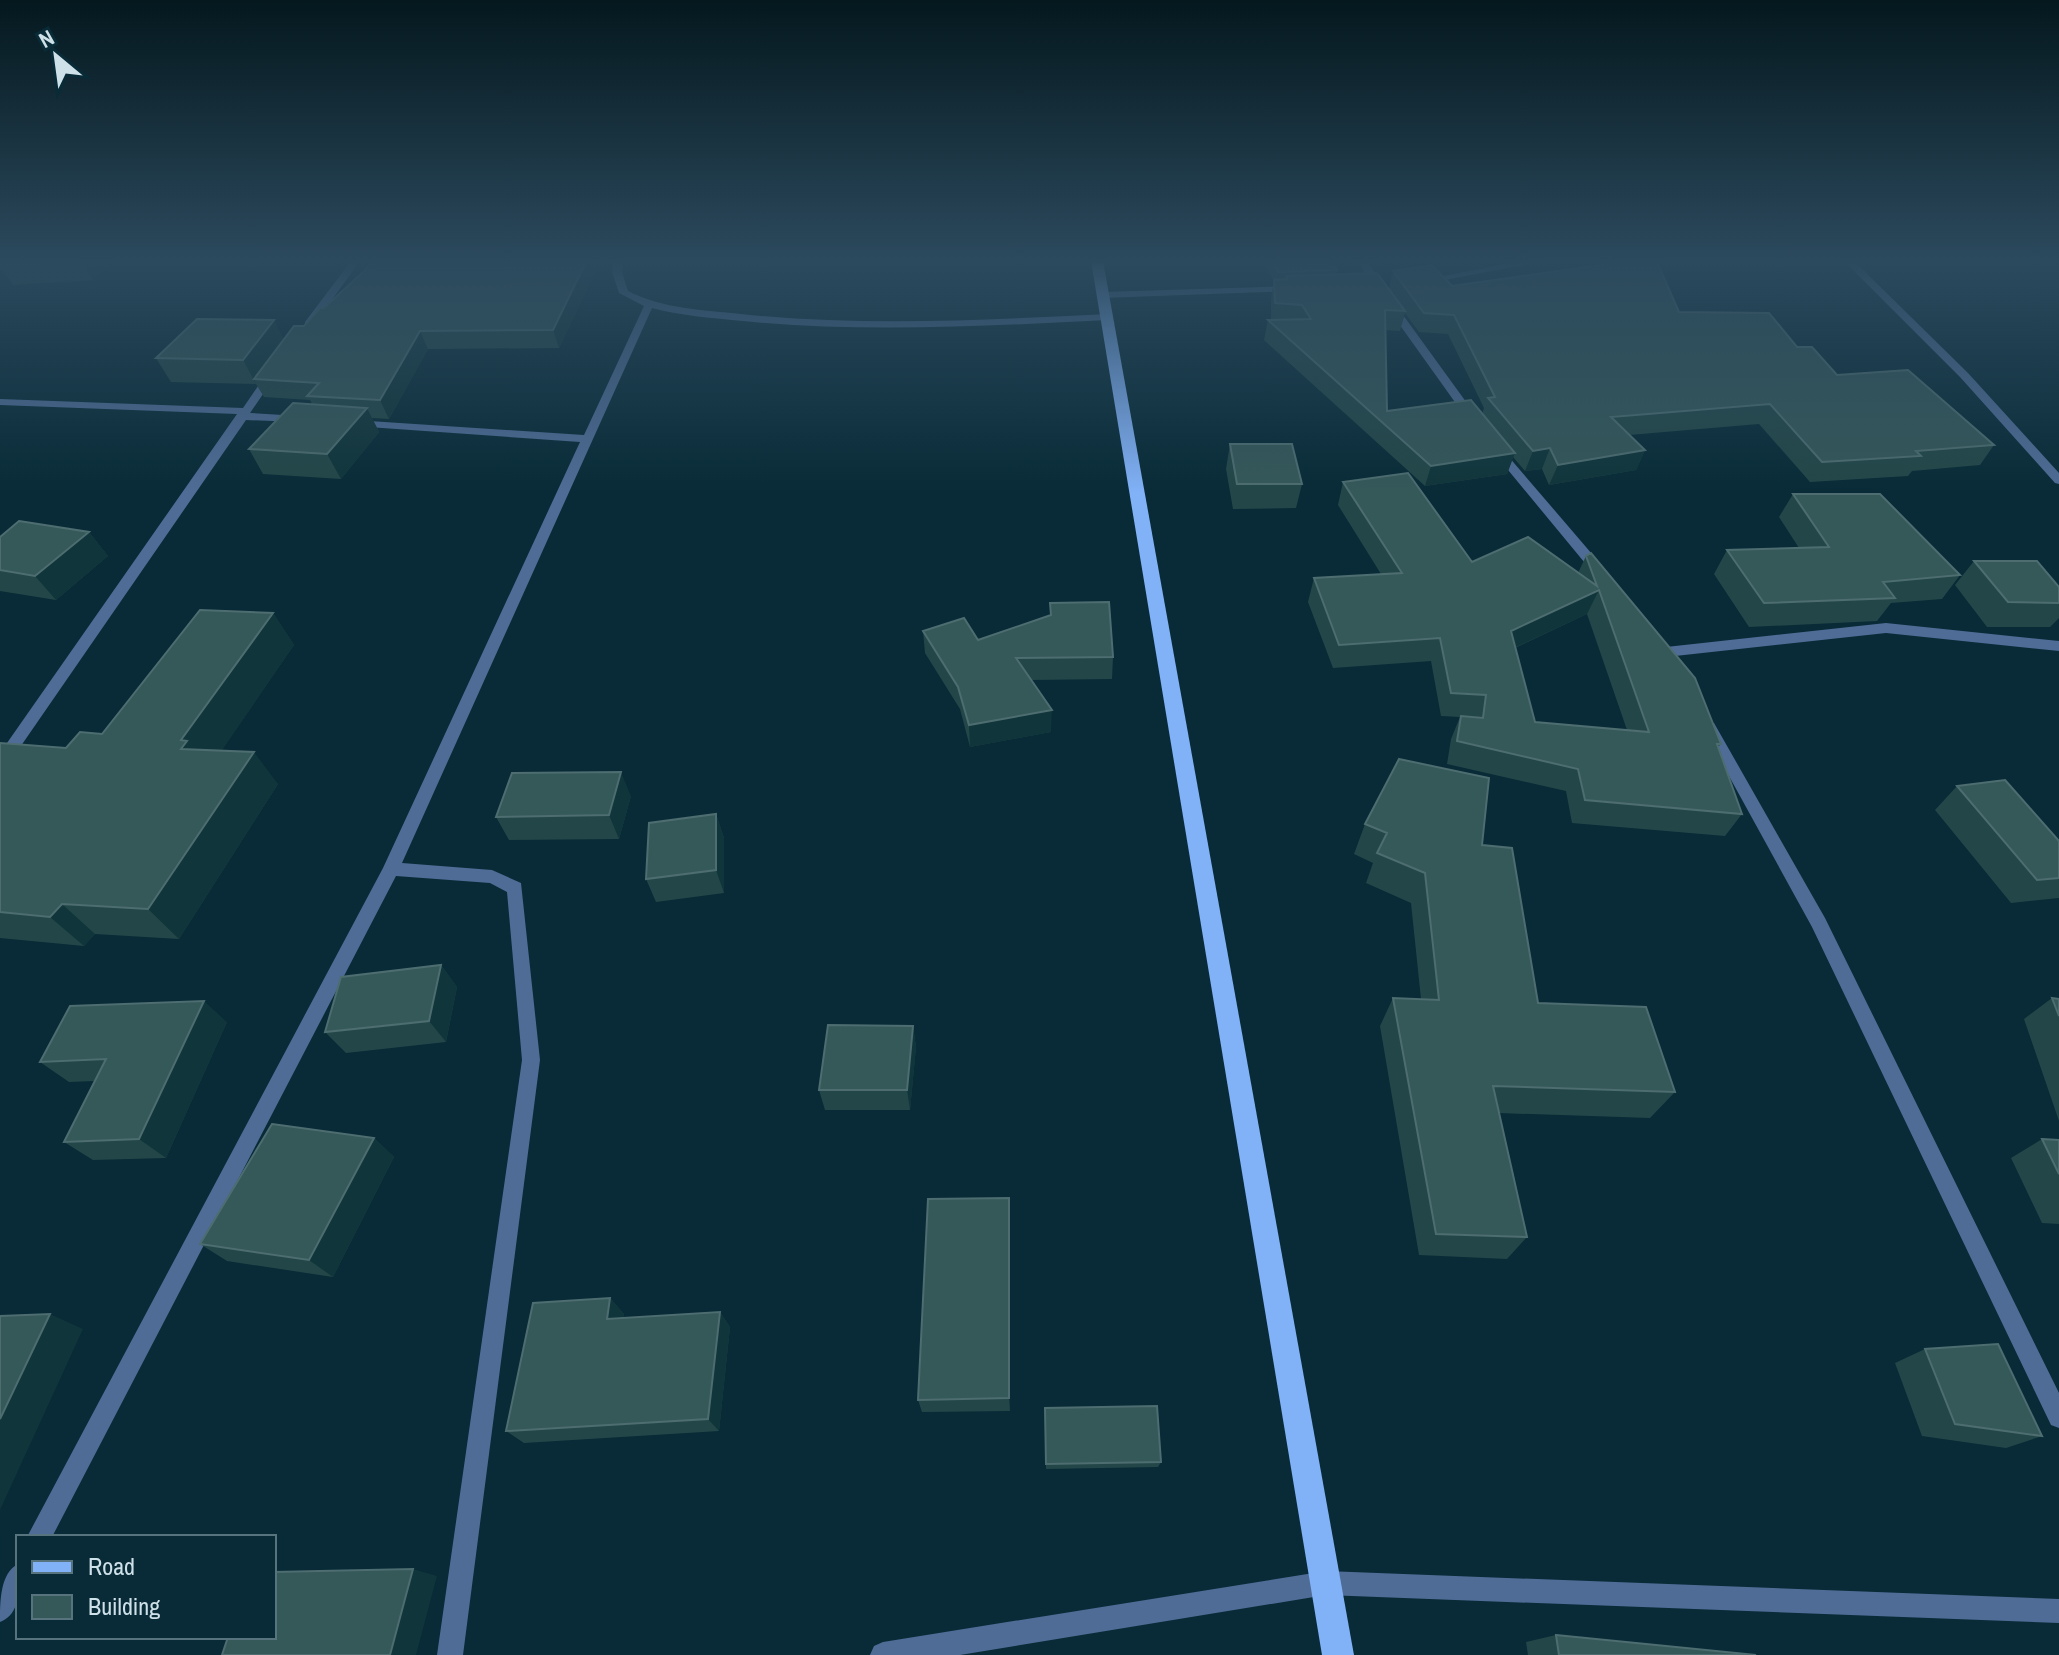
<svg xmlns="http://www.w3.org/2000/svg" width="2059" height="1655" font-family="'Archivo Narrow',sans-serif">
	<rect width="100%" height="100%" fill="#082b37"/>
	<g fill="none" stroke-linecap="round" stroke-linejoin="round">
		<path fill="#4f6c96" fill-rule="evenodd" d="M 351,261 L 360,261 L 313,326 L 305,326 L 305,322 Z
			M 614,261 L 624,261 L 622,272 L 628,291 C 664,309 703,310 741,314 C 863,327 986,320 1108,314 L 1113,317 L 1108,320 C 986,326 864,333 743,321 C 713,318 682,316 652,308 L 402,863 L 492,870 L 521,883 L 540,1060 L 463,1655 L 437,1655 L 522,1060 L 507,892 L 490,883 L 396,876 L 52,1537 L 27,1537 L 383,868 L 580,442 L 354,426 L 348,423 L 354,420 L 584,435 L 644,306 L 619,293 L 612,272 Z
			M 1358,261 L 1368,261 L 1382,286 L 1477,417 L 1475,419 L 1467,419 L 1372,286 Z
			M 1520,261 L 1544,261 L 1423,284 L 1418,281 Z
			M 1844,261 L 1854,261 L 1968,373 L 2059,473 L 2059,484 L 2055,483 L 1960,377 Z
			M 1292,286 L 1296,287 L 1296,291 L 1102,298 L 1097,295 L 1102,292 Z
			M 271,372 L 276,375 L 250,413 L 299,416 L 305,419 L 299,422 L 246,420 L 5,769 L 0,771 L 0,753 L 237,414 L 0,405 L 0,399 L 243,408 L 267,373 Z
			M 1498,447 L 1502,449 L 1604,568 L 1604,574 L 1594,574 L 1494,453 L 1494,449 Z
			M 1886,623 L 2059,641 L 2059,651 L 1886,633 L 1666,657 L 1659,652 L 1666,647 Z
			M 1709,722 L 1714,723 L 1825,918 L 2059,1393 L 2059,1428 L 2051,1425 L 1812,927 L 1702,727 Z
			M 18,1564 C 18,1585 23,1613 0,1622 C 0,1602 0,1573 18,1564 Z
			M 1326,1571 L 2059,1599 L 2059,1623 L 1326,1595 L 960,1655 L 870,1655 L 874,1646 L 883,1642 Z"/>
		<path fill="#81b1f7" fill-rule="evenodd" d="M 1091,261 L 1103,261 L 1354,1655 L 1322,1655 Z"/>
	</g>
	<path fill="#234748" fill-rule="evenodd" d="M 0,262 L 109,262 L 93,280 L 13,285 L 2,270 L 0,270 Z
		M 371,262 L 600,262 L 559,348 L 428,349 L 389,419 L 372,418 L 379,432 L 341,479 L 263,474 L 249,449 L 312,404 L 310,400 L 264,397 L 256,384 L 171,382 L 156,358 L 284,339 L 304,326 L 365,270 Z
		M 1263,262 L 1332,262 L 1337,270 L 1336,274 L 1389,289 L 1393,271 L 1452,286 L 1679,312 L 1797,347 L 1837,375 L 1994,445 L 1980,465 L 1912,471 L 1908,476 L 1810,482 L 1759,424 L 1629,435 L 1645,450 L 1636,470 L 1549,485 L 1542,469 L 1525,471 L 1513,457 L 1507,474 L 1425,486 L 1264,340 L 1268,320 L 1271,320 L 1271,299 L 1274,281 ZM 1405,313 L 1419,332 L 1448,334 L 1484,408 L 1482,414 L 1387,411 L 1385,330 L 1400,331 Z
		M 1230,444 L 1302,484 L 1296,508 L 1233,509 L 1226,469 Z
		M 1343,482 L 1472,562 L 1578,573 L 1586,556 L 1721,744 L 1718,747 L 1742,814 L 1725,836 L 1572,823 L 1566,791 L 1447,764 L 1451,739 L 1460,717 L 1441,716 L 1431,661 L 1333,668 L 1308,602 L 1314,578 L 1381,574 L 1338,505 ZM 1587,614 L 1627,730 L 1535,722 L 1515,648 Z
		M 1793,494 L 1960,575 L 1942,599 L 1891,603 L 1877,621 L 1749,627 L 1714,574 L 1727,550 L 1799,548 L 1779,517 Z
		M 89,532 L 108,556 L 56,600 L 0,591 L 0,537 Z
		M 1974,561 L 2059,587 L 2059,618 L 2050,627 L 1987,627 L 1955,585 Z
		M 273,613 L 294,645 L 221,751 L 278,784 L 179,939 L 95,934 L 84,946 L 0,938 L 0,743 L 66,748 L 102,734 Z
		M 923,631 L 978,640 L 1113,657 L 1112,679 L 1031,680 L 1051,732 L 970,747 L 960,709 L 925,653 Z
		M 1957,786 L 2059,841 L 2059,898 L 2011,903 L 1935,810 Z
		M 631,796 L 619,839 L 509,840 L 496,817 Z
		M 716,814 L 724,838 L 724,893 L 656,902 L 646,879 Z
		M 1365,824 L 1482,845 L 1538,1003 L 1675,1092 L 1650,1118 L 1499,1113 L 1527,1237 L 1507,1259 L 1419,1255 L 1380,1026 L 1393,998 L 1421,999 L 1411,903 L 1366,883 L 1373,863 L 1354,854 Z
		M 441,965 L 457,987 L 446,1042 L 346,1053 L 325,1032 Z
		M 2052,998 L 2059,999 L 2059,1121 L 2024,1019 Z
		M 227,1022 L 166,1158 L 93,1160 L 64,1142 L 94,1081 L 69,1082 L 40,1062 Z
		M 913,1026 L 916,1047 L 910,1110 L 825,1110 L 819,1090 Z
		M 374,1138 L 394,1157 L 333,1277 L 227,1261 L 200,1244 Z
		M 2042,1139 L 2059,1140 L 2059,1224 L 2042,1223 L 2011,1158 Z
		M 1009,1198 L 1010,1411 L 922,1412 L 918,1400 Z
		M 610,1298 L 624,1314 L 623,1318 L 720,1312 L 730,1327 L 719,1431 L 524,1443 L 506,1431 Z
		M 1925,1349 L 2042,1436 L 2006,1448 L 1922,1436 L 1895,1363 Z
		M 1045,1408 L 1161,1462 L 1158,1467 L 1046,1469 Z
		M 1556,1635 L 1756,1655 L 1528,1655 L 1526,1642 Z"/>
	<path fill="#10353a" d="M 81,262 L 109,262 L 93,280 Z
		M 586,262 L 600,262 L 559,348 L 553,330 Z
		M 274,320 L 286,344 L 254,379 L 256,384 L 243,360 Z
		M 420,331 L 428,349 L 389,419 L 380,400 Z
		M 367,408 L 379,432 L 341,479 L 327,454 Z
		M 1550,448 L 1542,469 L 1525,471 L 1533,451 Z
		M 1645,450 L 1636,470 L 1549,485 L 1558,465 Z
		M 1515,453 L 1507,474 L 1425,486 L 1431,466 Z
		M 89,532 L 108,556 L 56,600 L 35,576 Z
		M 1599,590 L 1587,614 L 1501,654 L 1511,631 Z
		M 273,613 L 294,645 L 210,768 L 181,749 L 181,740 Z
		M 1052,710 L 1051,732 L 970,747 L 969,725 Z
		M 254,752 L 278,784 L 179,939 L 148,909 Z
		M 621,772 L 631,796 L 619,839 L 609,815 Z
		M 716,814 L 724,838 L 724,893 L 716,870 Z
		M 62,904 L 95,934 L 84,946 L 50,917 Z
		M 441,965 L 457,987 L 446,1042 L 429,1021 Z
		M 204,1001 L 227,1022 L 166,1158 L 139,1139 Z
		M 913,1026 L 916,1047 L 910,1110 L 907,1090 Z
		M 374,1138 L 394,1157 L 333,1277 L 309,1260 Z
		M 1009,1198 L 1010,1216 L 1010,1411 L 1009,1398 Z
		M 610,1298 L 624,1314 L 621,1334 L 607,1319 Z
		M 720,1312 L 730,1327 L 719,1431 L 708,1419 Z
		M 50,1314 L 83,1329 L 0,1510 L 0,1419 Z
		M 413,1569 L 437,1576 L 416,1655 L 390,1655 Z"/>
	<path fill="#355859" stroke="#4d6d70" stroke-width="2" fill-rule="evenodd" d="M 3,262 L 71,262 L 0,265 Z
		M 371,262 L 586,262 L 553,330 L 420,331 L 380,400 L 307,396 L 319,383 L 254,379 L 294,326 L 304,326 L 320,308 L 324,308 L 365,270 Z
		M 1272,262 L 1332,262 L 1337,270 L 1278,272 Z
		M 1621,262 L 1657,262 L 1679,312 L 1769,313 L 1797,347 L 1812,347 L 1837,375 L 1908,370 L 1994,445 L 1916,451 L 1921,456 L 1822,462 L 1770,404 L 1611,417 L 1645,450 L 1558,465 L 1550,448 L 1533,451 L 1488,398 L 1495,397 L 1454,315 L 1424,313 L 1393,271 L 1432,265 L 1452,286 Z
		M 1377,273 L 1405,311 L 1385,310 L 1387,411 L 1471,400 L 1515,453 L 1431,466 L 1268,320 L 1311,319 L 1302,305 L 1275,303 L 1274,280 L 1287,279 L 1286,276 Z
		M 197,319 L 274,320 L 243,360 L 156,358 Z
		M 293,403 L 367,408 L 327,454 L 249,449 Z
		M 1230,444 L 1292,444 L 1302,484 L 1237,484 Z
		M 1408,473 L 1472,562 L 1528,537 L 1597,586 L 1586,556 L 1591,553 L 1695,678 L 1721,744 L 1717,744 L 1742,814 L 1585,800 L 1578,769 L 1457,741 L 1461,716 L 1483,718 L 1486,695 L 1451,693 L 1440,638 L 1339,645 L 1314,578 L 1402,573 L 1343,482 ZM 1599,590 L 1649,732 L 1535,722 L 1511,631 Z
		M 1793,494 L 1880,494 L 1960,575 L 1883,582 L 1895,598 L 1764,603 L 1727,550 L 1829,547 Z
		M 19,521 L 89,532 L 35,576 L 0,570 L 0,537 Z
		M 1974,561 L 2037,561 L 2059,587 L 2059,603 L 2008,602 Z
		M 1109,602 L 1113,657 L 1016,658 L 1052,710 L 969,725 L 958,687 L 923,631 L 964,618 L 978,640 L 1051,615 L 1050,603 Z
		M 200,610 L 273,613 L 181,740 L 187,741 L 181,749 L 254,752 L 148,909 L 62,904 L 50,917 L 0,912 L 0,743 L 66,748 L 80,732 L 102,734 Z
		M 1399,759 L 1489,778 L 1482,845 L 1512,848 L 1538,1003 L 1646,1007 L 1675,1092 L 1493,1086 L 1527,1237 L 1436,1234 L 1393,998 L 1439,1000 L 1425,873 L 1377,853 L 1387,833 L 1365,824 Z
		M 621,772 L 609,815 L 496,817 L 512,773 Z
		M 2005,780 L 2059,841 L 2059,878 L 2037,880 L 1957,786 Z
		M 716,814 L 716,870 L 646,879 L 649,823 Z
		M 441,965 L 429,1021 L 325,1032 L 341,977 Z
		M 2052,998 L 2059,999 L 2059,1016 Z
		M 204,1001 L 139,1139 L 64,1142 L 106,1059 L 40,1062 L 70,1006 Z
		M 828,1025 L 913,1026 L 907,1090 L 819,1090 Z
		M 272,1124 L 374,1138 L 309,1260 L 200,1244 Z
		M 2042,1139 L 2059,1140 L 2059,1174 Z
		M 1009,1198 L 1009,1398 L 918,1400 L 928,1199 Z
		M 610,1298 L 607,1319 L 720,1312 L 708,1419 L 506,1431 L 533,1303 Z
		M 50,1314 L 0,1419 L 0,1316 Z
		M 1998,1344 L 2042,1436 L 1955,1424 L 1925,1349 Z
		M 1157,1406 L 1161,1462 L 1046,1464 L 1045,1408 Z
		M 413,1569 L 390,1655 L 222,1655 L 228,1637 L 274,1637 L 274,1572 Z
		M 1556,1635 L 1756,1655 L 1559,1655 Z"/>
	<linearGradient id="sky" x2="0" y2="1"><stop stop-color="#04181e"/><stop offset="0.53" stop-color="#2c4a5e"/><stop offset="1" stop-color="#2c4a5e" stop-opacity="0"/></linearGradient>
	<rect width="2059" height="493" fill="url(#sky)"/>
	<rect x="16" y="1535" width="260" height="104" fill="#082b37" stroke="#57737e" stroke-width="2"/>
	<rect x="32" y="1561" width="40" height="12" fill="#81b1f7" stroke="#57737e" stroke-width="2"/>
	<text x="88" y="1575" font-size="24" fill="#cee0e8">Road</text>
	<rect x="32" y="1595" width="40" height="24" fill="#355859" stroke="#57737e" stroke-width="2"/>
	<text x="88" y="1615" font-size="24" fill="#cee0e8">Building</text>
	<g transform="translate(56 56) rotate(331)" stroke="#082b37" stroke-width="6" paint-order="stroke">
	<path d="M0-6L14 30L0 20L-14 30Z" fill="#cee0e8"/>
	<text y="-12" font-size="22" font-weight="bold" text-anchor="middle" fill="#cee0e8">N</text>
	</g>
</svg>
